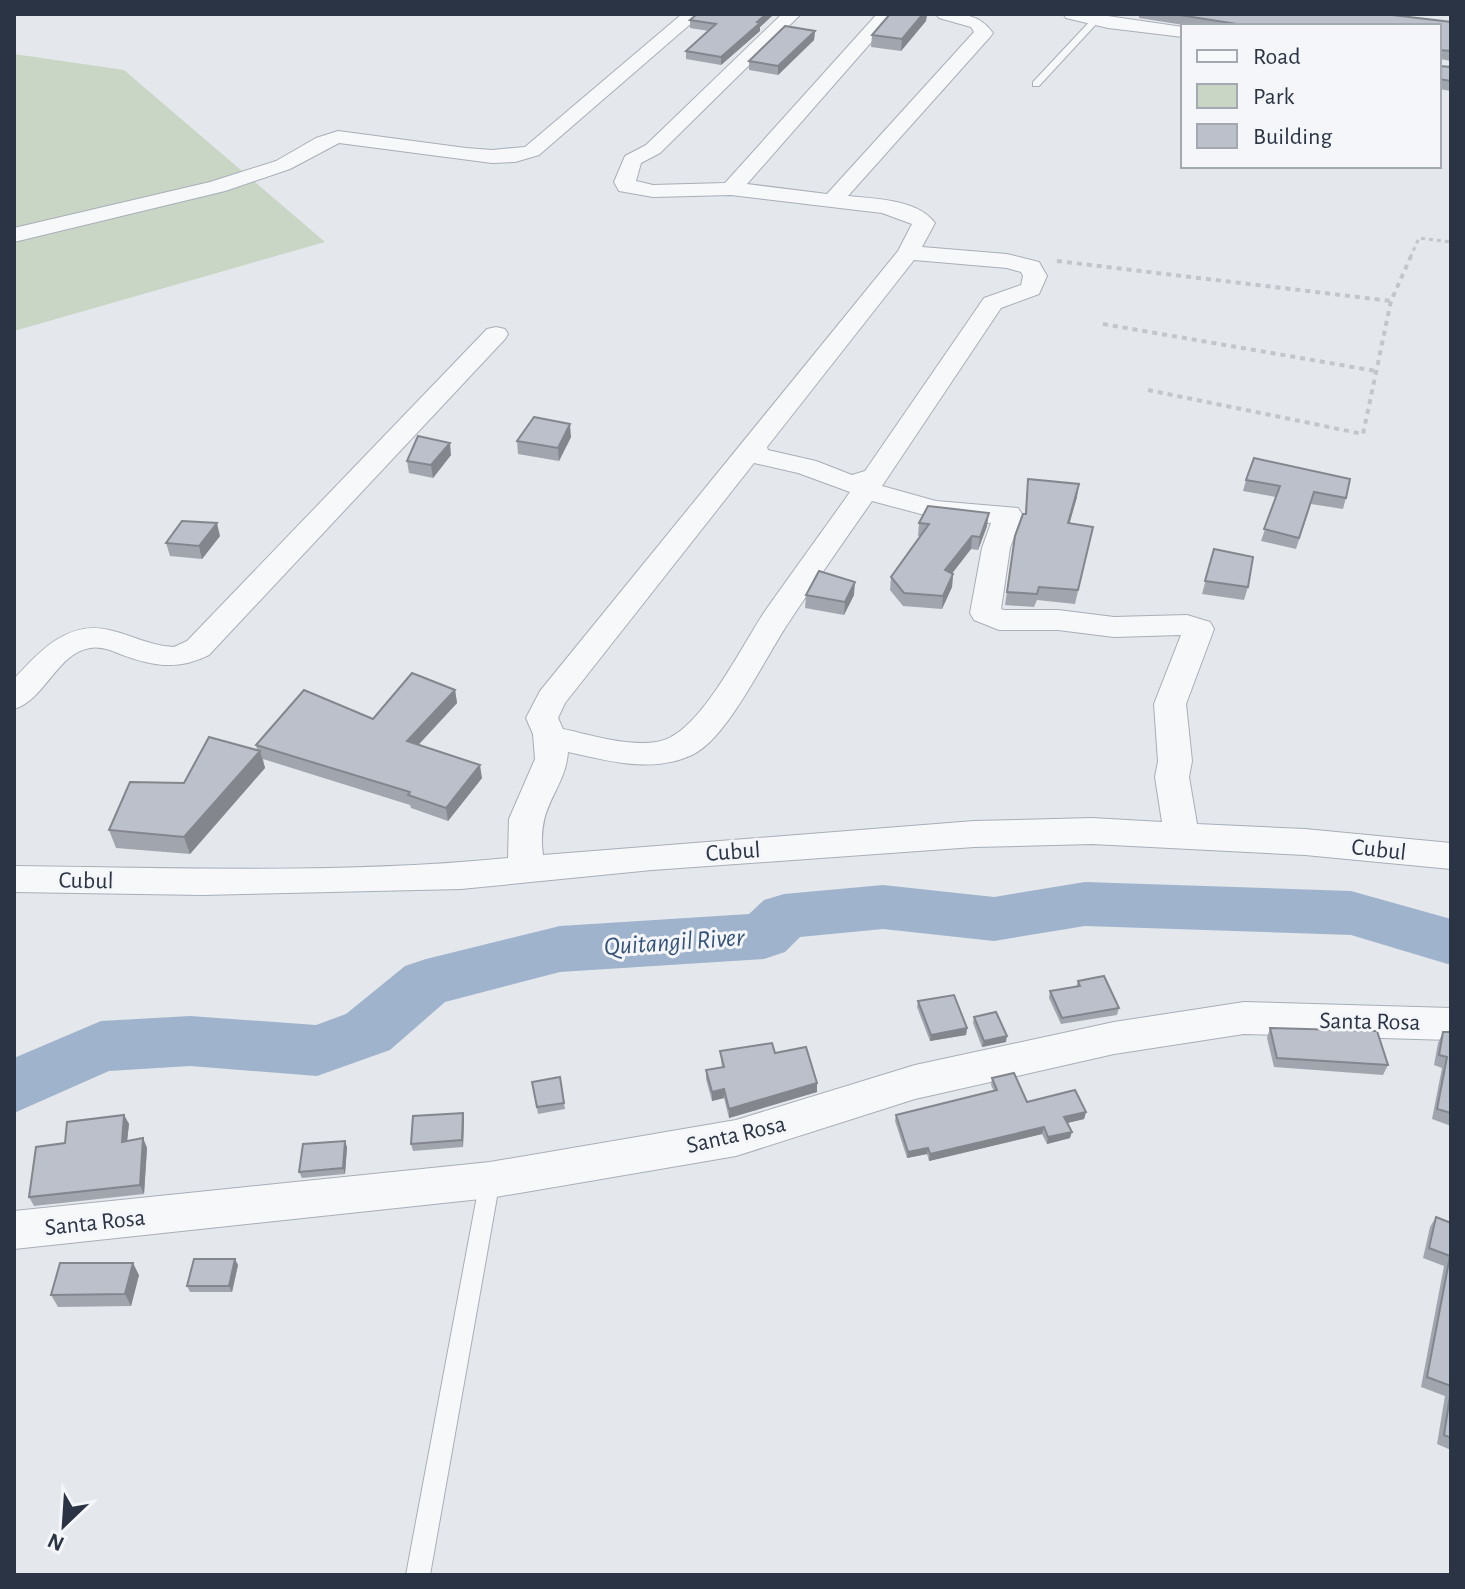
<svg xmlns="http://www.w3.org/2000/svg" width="1465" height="1589" font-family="'Alegreya Sans',sans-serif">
	<rect width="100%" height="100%" fill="#e4e7ec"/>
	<path fill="#c9d6c5" d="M 14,54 L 124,70 L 325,242 L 14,331 Z"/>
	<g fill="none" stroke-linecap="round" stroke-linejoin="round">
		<path fill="#9fb4cc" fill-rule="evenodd" d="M 1085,882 L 1351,891 L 1451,919 L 1451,965 L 1351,935 L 1085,926 L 994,941 L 883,929 L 800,937 L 785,952 L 764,959 L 560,972 L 445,1002 L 390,1050 L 317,1076 L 190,1066 L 109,1071 L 14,1113 L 14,1058 L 101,1021 L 190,1016 L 316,1025 L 346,1014 L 405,966 L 426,959 L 560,926 L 749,914 L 764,900 L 784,894 L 883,885 L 994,897 Z"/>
		<defs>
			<path id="lane" d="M 1092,19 L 1099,21 L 1039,86 L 1033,86 L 1033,82 Z
				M 490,1171 L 497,1174 L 500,1180 L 430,1575 L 406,1575 L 480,1180 L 483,1174 Z"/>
			<path id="street" d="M 682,14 L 702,14 L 539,155 L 515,162 L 492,163 L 339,143 L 290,169 L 225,191 L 14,242 L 14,228 L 210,182 L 276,161 L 316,138 L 338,131 L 466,148 L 492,150 L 525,147 Z
				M 782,14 L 801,14 L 660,153 L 641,163 L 636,181 L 653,185 L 725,183 L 877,14 L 896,14 L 747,184 L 827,194 L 974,32 L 971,27 L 939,18 L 936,14 C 960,14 978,12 993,33 L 990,37 L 848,196 C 876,199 917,199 935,223 L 922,247 L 1007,254 L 1039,262 L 1047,276 L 1039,294 L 1001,308 L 882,486 L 936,501 L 1018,508 L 1022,514 L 1010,548 L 1001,609 L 1004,610 L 1058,610 L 1114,617 L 1187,615 L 1210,622 L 1214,629 L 1186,704 L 1192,761 L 1189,777 L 1197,824 L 1305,829 L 1451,843 L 1451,869 L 1305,855 L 1092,844 L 974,847 L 652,870 L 461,889 L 202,895 L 14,892 L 14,866 C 178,868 345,874 508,858 L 509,819 L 535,759 L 533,734 L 526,718 L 540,691 L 898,251 L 912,224 L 882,213 L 731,195 L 653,197 L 619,191 L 614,182 L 625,156 L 646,145 ZM 914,260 L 1007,268 L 1021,272 L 1023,276 L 1021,285 L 984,298 L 865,471 L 852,475 L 816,461 L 768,450 L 767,447 ZM 754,463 L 798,473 L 850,492 C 822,532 793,571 765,611 C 742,646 706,719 671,737 C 644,752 592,735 563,729 L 558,718 L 565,703 ZM 872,501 L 936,518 L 991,523 L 982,548 L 970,613 L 974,620 L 999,630 L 1058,630 L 1114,637 L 1181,635 L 1154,704 L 1158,761 L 1155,777 L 1162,822 L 1092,818 L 974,821 L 543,855 C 536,804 565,791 568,752 C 609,761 653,774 694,754 C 728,737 766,656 789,622 C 816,581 844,541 872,501 Z
				M 1063,14 L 1094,14 L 1183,27 L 1183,37 L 1108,28 L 1066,18 Z
				M 496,327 L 505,329 L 508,334 L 505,339 L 209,655 C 177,671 152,666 120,654 C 111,650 100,646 90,648 C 57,653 45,700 14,709 L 14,679 C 40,651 68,620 109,630 C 128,634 145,643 164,646 L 174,647 L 187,641 L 487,329 Z
				M 1244,1002 L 1451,1008 L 1451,1040 L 1244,1034 L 1114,1054 L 915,1099 L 736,1156 L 490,1198 L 14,1249 L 14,1211 L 490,1162 L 736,1120 L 915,1065 L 1114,1022 Z"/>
		</defs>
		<use href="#lane" stroke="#a9aeb7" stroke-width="2"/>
		<use href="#street" stroke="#a9aeb7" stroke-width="2"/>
		<path stroke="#c2c5cb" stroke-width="3" stroke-dasharray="4 4" stroke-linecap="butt" d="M 1410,258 L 1419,238 L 1451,242"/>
		<path stroke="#c2c5cb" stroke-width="4" stroke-dasharray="5 5" stroke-linecap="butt" d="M 1057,261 L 1391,301
			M 1103,324 L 1376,371
			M 1148,390 L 1363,434 L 1391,301 L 1411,256"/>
		<use href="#lane" fill="#f7f8fa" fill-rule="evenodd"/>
		<use href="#street" fill="#f7f8fa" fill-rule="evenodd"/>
	</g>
	<path fill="#a1a5ae" d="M 697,14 L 774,14 L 760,27 L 760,31 L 721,65 L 686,59 L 686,51 L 709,31 L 690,28 L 690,20 Z
		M 890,14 L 927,14 L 926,21 L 901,51 L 871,47 L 872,35 Z
		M 1139,14 L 1384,14 L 1451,22 L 1451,61 L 1440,59 L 1439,66 L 1451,67 L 1451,91 L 1439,89 L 1439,26 L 1190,26 L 1139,18 Z
		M 815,31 L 814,40 L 778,75 L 749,70 L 749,61 Z
		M 571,437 L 559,461 L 518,454 L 517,441 Z
		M 451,455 L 433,478 L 409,473 L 407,461 Z
		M 1028,479 L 1077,497 L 1069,523 L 1093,527 L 1075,604 L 1037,600 L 1034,607 L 1005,605 L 1015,536 L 1025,514 Z
		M 1246,480 L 1346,498 L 1343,509 L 1311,504 L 1296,549 L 1261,541 L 1276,497 L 1243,491 Z
		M 919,523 L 987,526 L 978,550 L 971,549 L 952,573 L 953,574 L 952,587 L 942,609 L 903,606 L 890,590 L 891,577 L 921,536 L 918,536 Z
		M 220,536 L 202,559 L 170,556 L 166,543 Z
		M 1214,549 L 1248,587 L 1244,600 L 1202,594 Z
		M 806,595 L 854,595 L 844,615 L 805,608 Z
		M 455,690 L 457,703 L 418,745 L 482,778 L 448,821 L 411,808 L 410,805 L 263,759 L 265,768 L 190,854 L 116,848 L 109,830 L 184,783 L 257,750 L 256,745 L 373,719 Z
		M 1078,981 L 1119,1008 L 1117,1015 L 1061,1024 L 1049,998 L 1050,991 L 1076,987 Z
		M 918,1001 L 967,1028 L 966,1035 L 930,1041 L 917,1007 Z
		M 974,1017 L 1006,1042 L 982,1047 L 973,1023 Z
		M 1270,1028 L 1388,1065 L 1383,1075 L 1274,1067 L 1267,1038 Z
		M 1443,1032 L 1451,1032 L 1451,1126 L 1432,1119 L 1442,1068 L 1434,1065 L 1438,1043 Z
		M 720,1051 L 775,1053 L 817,1092 L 729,1118 L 724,1098 L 712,1101 L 706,1079 L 706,1070 L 722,1067 Z
		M 560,1077 L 565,1109 L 538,1114 L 532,1082 Z
		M 992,1078 L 1027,1102 L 1086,1112 L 1084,1119 L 1067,1123 L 1070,1138 L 1047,1144 L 1042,1134 L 929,1161 L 927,1154 L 907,1158 L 895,1121 L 896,1115 L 994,1091 L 991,1085 Z
		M 463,1113 L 464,1119 L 463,1147 L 413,1151 L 411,1144 Z
		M 124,1115 L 129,1124 L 127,1141 L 143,1138 L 147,1148 L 144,1194 L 34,1206 L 29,1197 L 65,1143 Z
		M 347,1147 L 345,1174 L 302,1178 L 299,1172 Z
		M 1436,1217 L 1451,1223 L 1451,1450 L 1437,1444 L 1445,1396 L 1421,1387 L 1444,1266 L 1423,1258 L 1430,1227 Z
		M 238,1265 L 232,1292 L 190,1292 L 187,1286 Z
		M 139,1275 L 131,1306 L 58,1307 L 51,1295 Z"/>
	<path fill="#83868d" d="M 766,14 L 774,14 L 760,27 L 760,31 L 721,65 L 721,57 Z
		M 923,14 L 927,14 L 926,21 L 901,51 L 902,39 Z
		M 815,31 L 814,40 L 778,75 L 778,66 Z
		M 570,424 L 571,437 L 559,461 L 558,448 Z
		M 450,443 L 451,455 L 433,478 L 431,465 Z
		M 1079,484 L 1077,497 L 1066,536 L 1068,523 Z
		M 989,513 L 987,526 L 978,550 L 980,537 Z
		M 217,523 L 220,536 L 202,559 L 199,546 Z
		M 972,536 L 971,549 L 944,584 L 945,570 Z
		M 953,574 L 952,587 L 942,609 L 943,596 Z
		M 855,582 L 854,595 L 844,615 L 845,602 Z
		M 455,690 L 457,703 L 409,755 L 407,741 Z
		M 260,751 L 265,768 L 190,854 L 184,837 Z
		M 480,765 L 482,778 L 448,821 L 446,808 Z
		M 967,1028 L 966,1035 L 930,1041 L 931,1035 Z
		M 1007,1036 L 1006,1042 L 982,1047 L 984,1041 Z
		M 817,1083 L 817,1092 L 729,1118 L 729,1109 Z
		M 724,1089 L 724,1098 L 712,1101 L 712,1092 Z
		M 1086,1112 L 1084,1119 L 1063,1124 L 1064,1117 Z
		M 463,1113 L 464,1119 L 463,1147 L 462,1140 Z
		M 124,1115 L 129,1124 L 126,1151 L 122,1142 Z
		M 1044,1127 L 1042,1134 L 929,1161 L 930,1154 Z
		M 1072,1132 L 1070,1138 L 1047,1144 L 1048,1137 Z
		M 143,1138 L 147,1148 L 144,1194 L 140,1185 Z
		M 345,1141 L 347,1147 L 345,1174 L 343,1168 Z
		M 928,1148 L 927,1154 L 907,1158 L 908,1152 Z
		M 235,1259 L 238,1265 L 232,1292 L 229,1286 Z
		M 133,1263 L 139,1275 L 131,1306 L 125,1294 Z"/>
	<path fill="#bbc0ca" stroke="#83868d" stroke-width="2" d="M 697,14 L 766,14 L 757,22 L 760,23 L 721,57 L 686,51 L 716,24 L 690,20 Z
		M 890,14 L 923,14 L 902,39 L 872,35 Z
		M 1173,14 L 1384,14 L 1451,22 L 1451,51 L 1440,50 L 1439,66 L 1451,67 L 1451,81 L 1439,79 L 1439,26 L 1236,26 L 1237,24 Z
		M 785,26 L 815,31 L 778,66 L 749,61 Z
		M 534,417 L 570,424 L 558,448 L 517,441 Z
		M 418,436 L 450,443 L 431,465 L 407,461 Z
		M 1254,458 L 1350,479 L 1346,498 L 1314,492 L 1299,538 L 1264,529 L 1280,486 L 1246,480 Z
		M 1028,479 L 1079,484 L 1068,523 L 1093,527 L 1078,590 L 1039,587 L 1037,594 L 1007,592 L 1015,536 L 1023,514 L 1026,514 Z
		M 928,506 L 989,513 L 980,537 L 972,536 L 945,570 L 953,574 L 943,596 L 904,593 L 891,577 L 929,524 L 919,523 Z
		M 182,521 L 217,523 L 199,546 L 166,543 Z
		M 1214,549 L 1253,557 L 1248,587 L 1205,581 Z
		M 819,571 L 855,582 L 845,602 L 806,595 Z
		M 412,673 L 455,690 L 407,741 L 480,765 L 446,808 L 408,795 L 410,792 L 256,745 L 304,690 L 373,719 Z
		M 209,737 L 260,751 L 184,837 L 109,830 L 130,782 L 184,783 Z
		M 1104,976 L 1119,1008 L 1062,1018 L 1050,991 L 1080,986 L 1078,981 Z
		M 954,995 L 967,1028 L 931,1035 L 918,1001 Z
		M 996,1012 L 1007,1036 L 984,1041 L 974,1017 Z
		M 1270,1028 L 1377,1031 L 1388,1065 L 1277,1058 Z
		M 1443,1032 L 1451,1032 L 1451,1113 L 1437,1109 L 1447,1057 L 1439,1055 Z
		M 772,1043 L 775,1053 L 806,1047 L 817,1083 L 729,1109 L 724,1089 L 712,1092 L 706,1070 L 724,1067 L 720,1051 Z
		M 1014,1073 L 1027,1102 L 1075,1090 L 1086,1112 L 1064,1117 L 1072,1132 L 1048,1137 L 1044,1127 L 930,1154 L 928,1148 L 908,1152 L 896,1115 L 997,1090 L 992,1078 Z
		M 560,1077 L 564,1103 L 537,1107 L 532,1082 Z
		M 463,1113 L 462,1140 L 411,1144 L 413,1116 Z
		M 124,1115 L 122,1142 L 143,1138 L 140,1185 L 29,1197 L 36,1147 L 65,1143 L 67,1122 Z
		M 345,1141 L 343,1168 L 299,1172 L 303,1144 Z
		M 1436,1217 L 1451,1223 L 1451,1386 L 1427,1377 L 1450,1256 L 1429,1248 Z
		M 194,1259 L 235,1259 L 229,1286 L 187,1286 Z
		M 60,1263 L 133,1263 L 125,1294 L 51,1295 Z
		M 1451,1390 L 1451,1438 L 1444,1435 Z"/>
	<g text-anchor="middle" stroke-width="6" stroke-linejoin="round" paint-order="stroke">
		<g font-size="24" fill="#2b3445" stroke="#f4f6f9">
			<text transform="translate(1379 849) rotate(6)" y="8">Cubul</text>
			<text transform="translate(733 851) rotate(-4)" y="8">Cubul</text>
			<text transform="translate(86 880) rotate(1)" y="8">Cubul</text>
			<text transform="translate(1370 1021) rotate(1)" y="8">Santa Rosa</text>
			<text transform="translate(736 1134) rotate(-13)" y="8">Santa Rosa</text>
			<text transform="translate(95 1222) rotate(-6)" y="8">Santa Rosa</text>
		</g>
		<g font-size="26" font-style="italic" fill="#34527a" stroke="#f4f6f9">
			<text transform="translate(674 941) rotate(-4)" y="9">Quitangil River</text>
		</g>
	</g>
	<rect width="1465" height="1589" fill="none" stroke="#2b3445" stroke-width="32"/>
	<rect x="1181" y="24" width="260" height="144" fill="#f4f6f9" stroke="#a4a8b1" stroke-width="2"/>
	<rect x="1197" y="50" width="40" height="12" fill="#f7f8fa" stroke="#a4a8b1" stroke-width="2"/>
	<text x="1253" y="64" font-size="24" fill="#2b3445">Road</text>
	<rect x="1197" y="84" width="40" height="24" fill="#c9d6c5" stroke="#a4a8b1" stroke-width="2"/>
	<text x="1253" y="104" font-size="24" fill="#2b3445">Park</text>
	<rect x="1197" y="124" width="40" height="24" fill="#bbc0ca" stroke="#a4a8b1" stroke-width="2"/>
	<text x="1253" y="144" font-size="24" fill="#2b3445">Building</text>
	<g transform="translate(64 1525) rotate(205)" stroke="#f4f6f9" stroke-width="6" paint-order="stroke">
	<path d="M0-6L14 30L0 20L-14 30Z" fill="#2b3445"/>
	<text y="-12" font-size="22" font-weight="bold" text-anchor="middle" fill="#2b3445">N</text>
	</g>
</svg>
